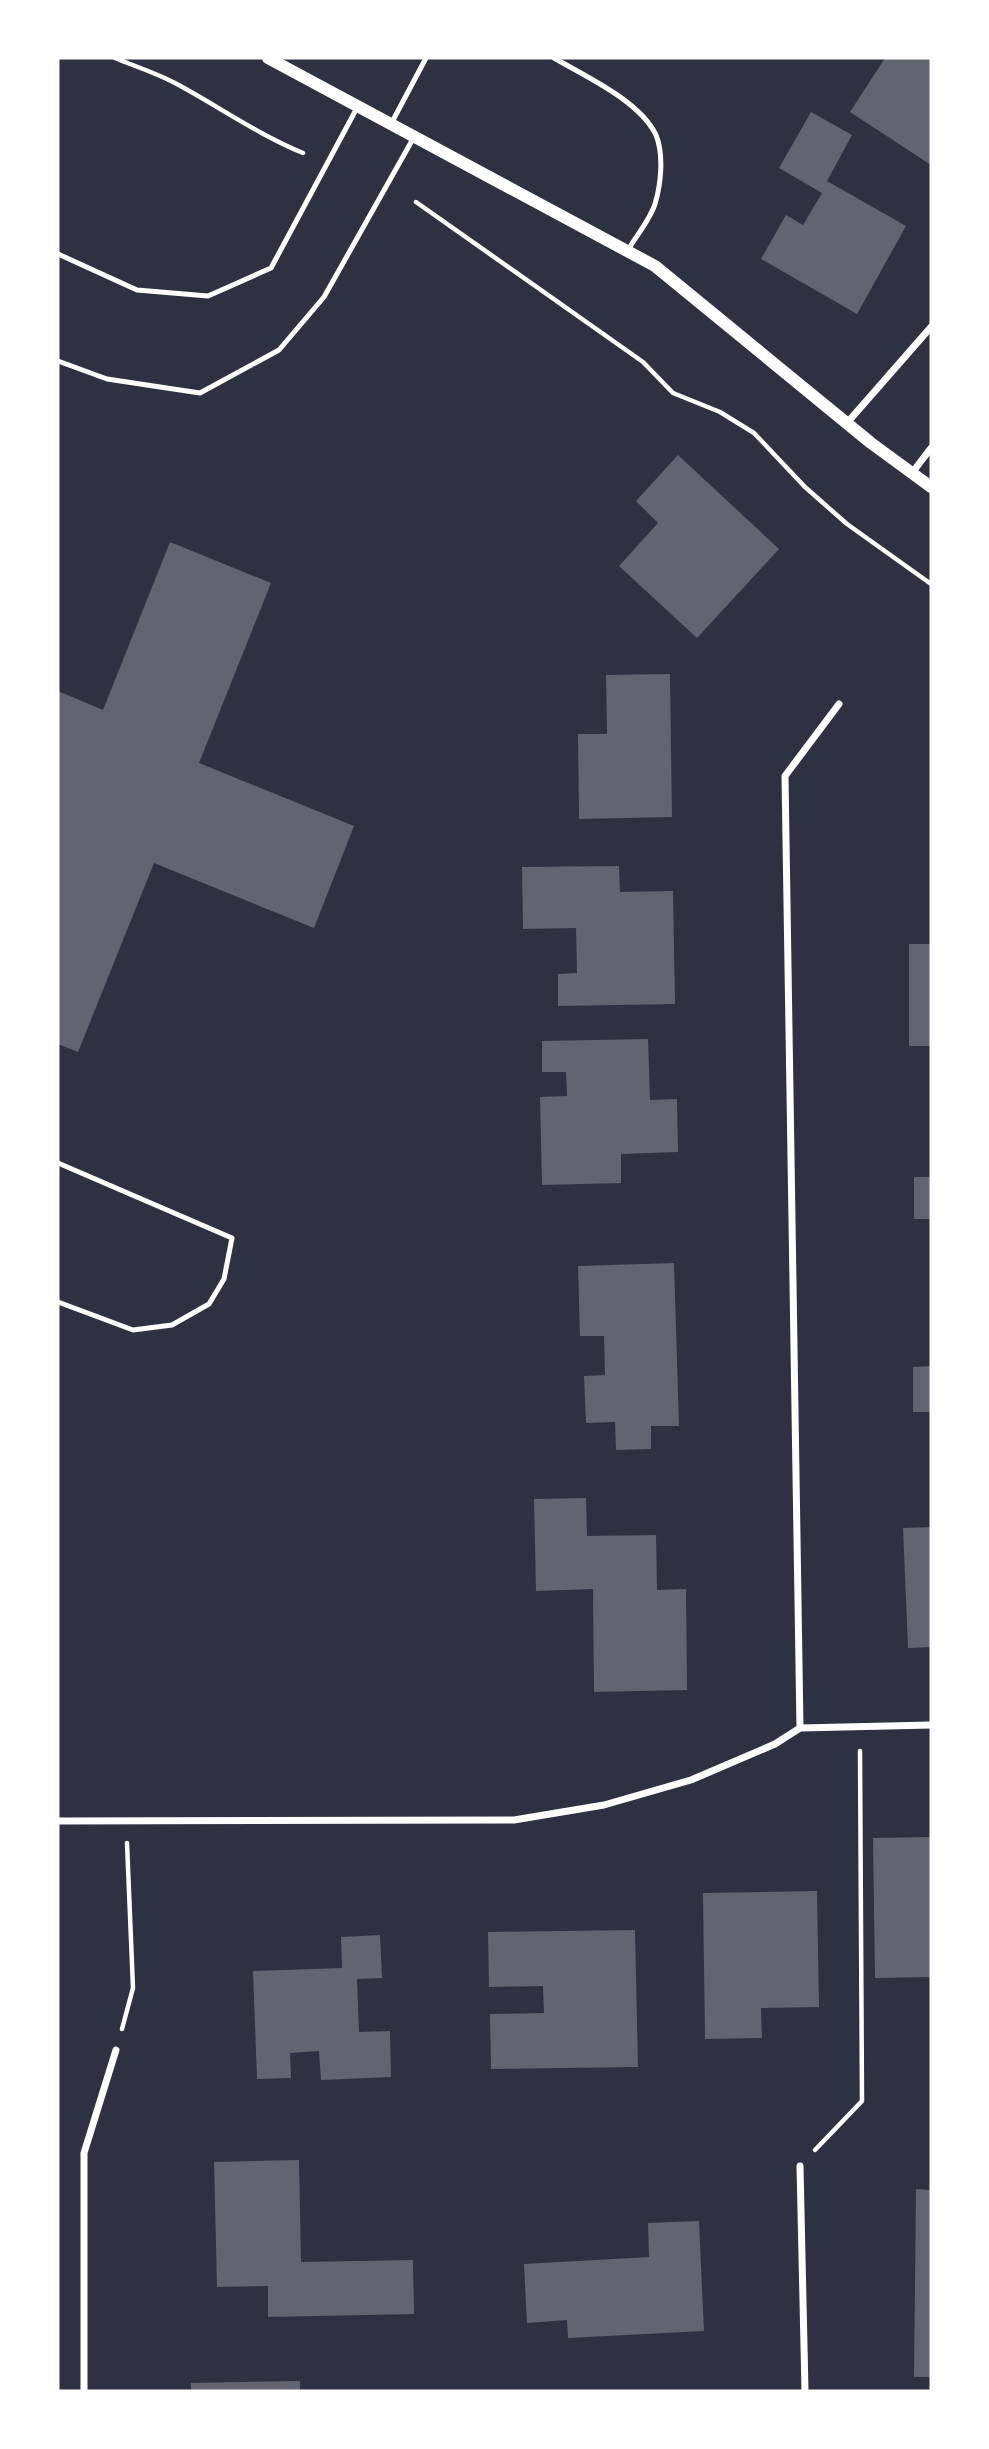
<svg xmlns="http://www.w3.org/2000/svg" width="989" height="2449" font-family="Manrope,sans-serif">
	<rect width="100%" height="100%" fill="#2d3142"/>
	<path fill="#626471" d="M 885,58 L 931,58 L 931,165 L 850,112 Z
		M 811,112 L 852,135 L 827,181 L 906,226 L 857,314 L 761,259 L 786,215 L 803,225 L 822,193 L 779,168 Z
		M 678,455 L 779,549 L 697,638 L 619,566 L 658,523 L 636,501 Z
		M 170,542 L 271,583 L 199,763 L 354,826 L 314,928 L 154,863 L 78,1052 L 58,1044 L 58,691 L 103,710 Z
		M 670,674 L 672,817 L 579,819 L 578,734 L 607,734 L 606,675 Z
		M 619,866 L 620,892 L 673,891 L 675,1004 L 558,1006 L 558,974 L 577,973 L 576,928 L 523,929 L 522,867 Z
		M 909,944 L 931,944 L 931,1046 L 909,1046 Z
		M 648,1039 L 650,1100 L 677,1099 L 678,1152 L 621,1154 L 621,1183 L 542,1185 L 540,1097 L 567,1096 L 566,1072 L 542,1072 L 542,1041 Z
		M 914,1177 L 931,1177 L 931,1219 L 914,1219 Z
		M 674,1263 L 679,1426 L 651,1426 L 651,1449 L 616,1450 L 615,1422 L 586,1423 L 584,1376 L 605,1375 L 604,1336 L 580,1336 L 578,1266 Z
		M 931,1366 L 931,1412 L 913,1412 L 913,1367 Z
		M 586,1498 L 587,1536 L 656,1535 L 657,1590 L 686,1589 L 687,1690 L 594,1692 L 593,1589 L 536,1591 L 534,1499 Z
		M 931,1527 L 931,1647 L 908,1648 L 903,1528 Z
		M 931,1837 L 931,1977 L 875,1978 L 873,1838 Z
		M 817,1891 L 819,2007 L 761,2008 L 762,2038 L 705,2039 L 703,1893 Z
		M 635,1930 L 638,2067 L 491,2069 L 490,2014 L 544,2013 L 543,1986 L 489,1987 L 488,1932 Z
		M 380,1935 L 382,1978 L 357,1979 L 359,2032 L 390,2031 L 391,2077 L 321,2080 L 319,2051 L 290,2053 L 291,2078 L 257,2079 L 253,1971 L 342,1968 L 341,1937 Z
		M 299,2160 L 301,2262 L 413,2260 L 414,2314 L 268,2317 L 268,2286 L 217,2287 L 214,2162 Z
		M 916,2189 L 931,2190 L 931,2377 L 914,2377 Z
		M 699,2221 L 704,2331 L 568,2338 L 567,2320 L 527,2323 L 524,2264 L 649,2257 L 648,2223 Z
		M 300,2381 L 300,2391 L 191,2391 L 191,2383 Z"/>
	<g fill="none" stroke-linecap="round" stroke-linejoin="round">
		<path stroke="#fff" stroke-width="4.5" d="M 115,58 C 134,66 156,73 175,83 C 218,106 257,134 303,153
			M 416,202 L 643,362 L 673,393 L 720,412 L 754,433 L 805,487 L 847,524 L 931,584
			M 122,2029 L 133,1988 L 127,1843
			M 815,2150 L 862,2101 L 860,1751"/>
		<path stroke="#fff" stroke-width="5" d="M 554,58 C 585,76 640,101 656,135 C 664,155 661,184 655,204 C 650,220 636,236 628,250
			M 391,124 L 426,58
			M 58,254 L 137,290 L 208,296 L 271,268 L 358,106
			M 58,361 L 107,379 L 200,393 L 279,350 L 324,297 L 414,137
			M 58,1163 L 232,1238 L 224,1279 L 209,1304 L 172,1325 L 133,1330 L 58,1302"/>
		<path stroke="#fff" stroke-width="7" d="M 847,423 L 931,327
			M 912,473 L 931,448
			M 800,1728 L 785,776 L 839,704
			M 58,1821 L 514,1820 L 604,1805 L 691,1780 L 775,1744 L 800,1728 L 931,1725
			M 800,2166 L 805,2391
			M 84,2391 L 84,2153 L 116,2050"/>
		<path stroke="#fff" stroke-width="12" d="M 268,58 L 655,266 L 871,443 L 931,487"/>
	</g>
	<rect width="989" height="2449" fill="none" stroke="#ffffff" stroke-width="119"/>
</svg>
